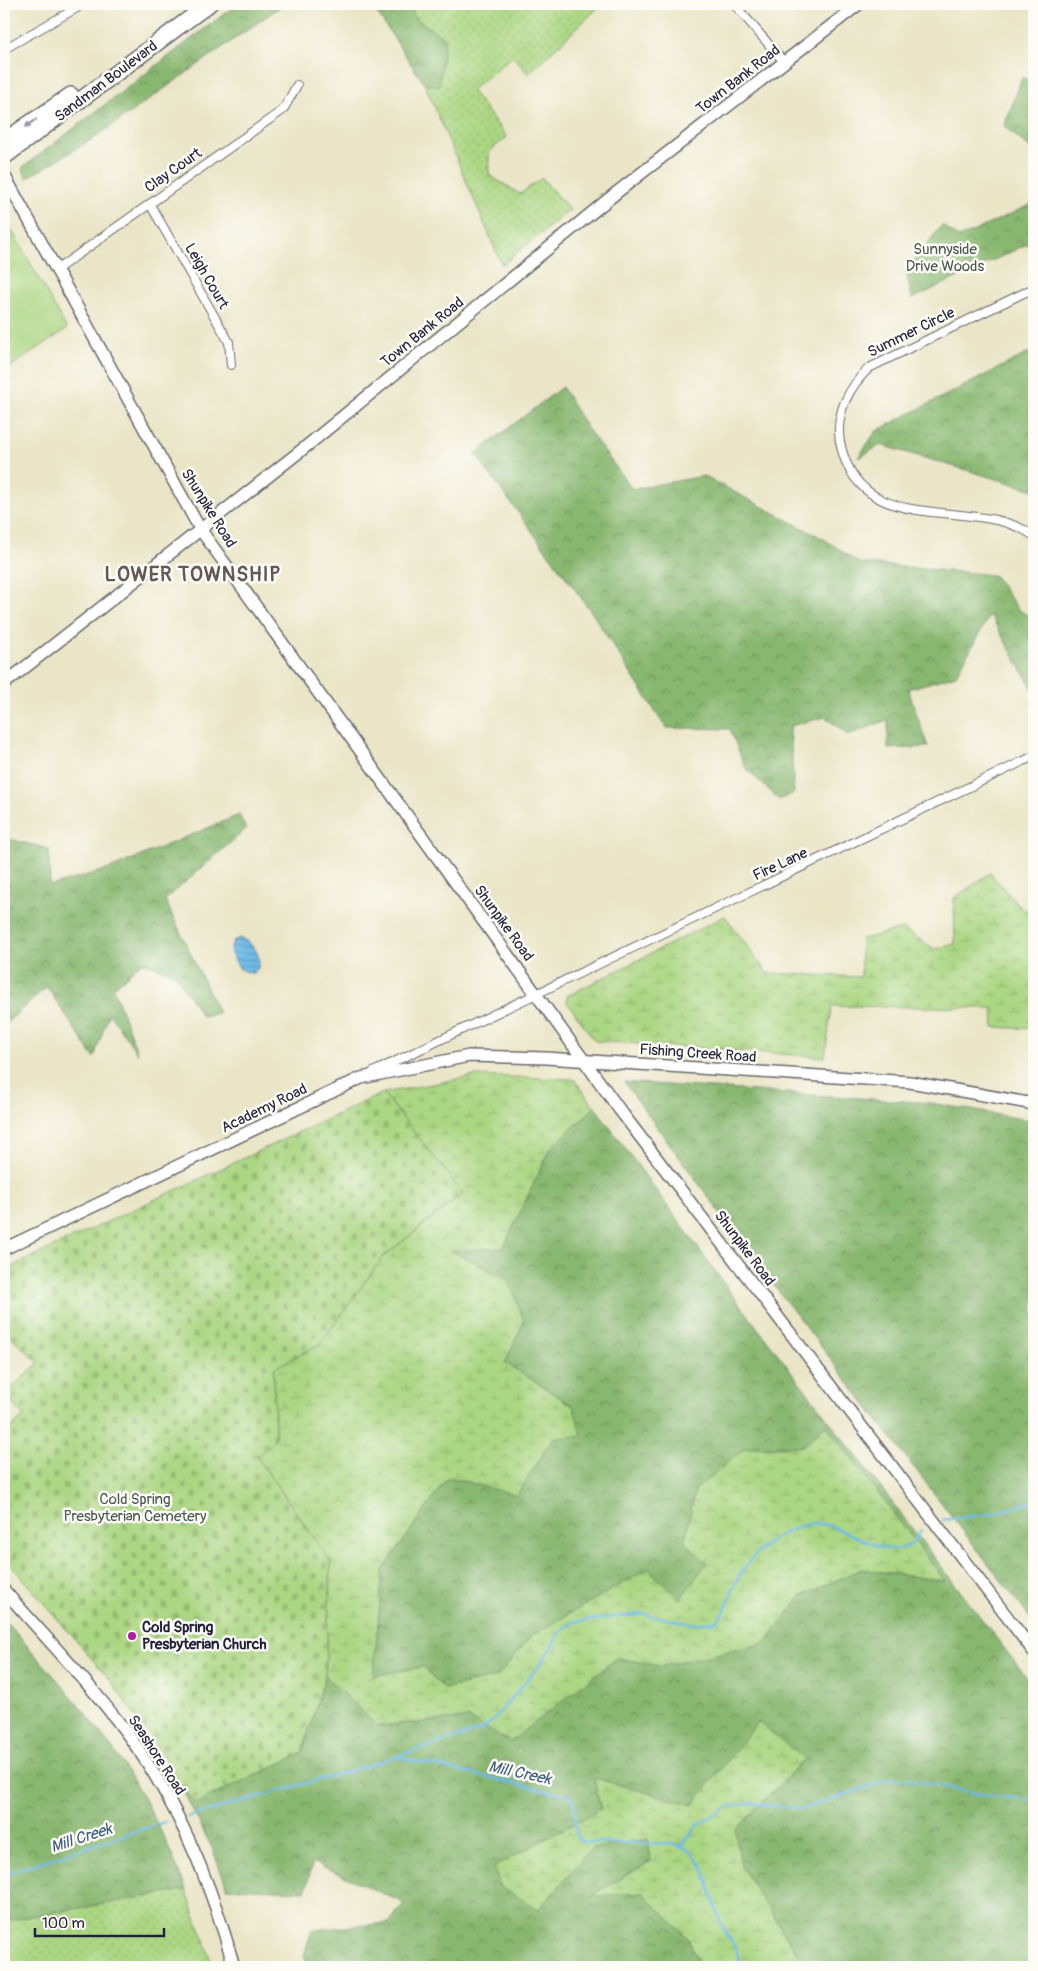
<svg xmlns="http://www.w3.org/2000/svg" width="1038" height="1971" font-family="Pangolin,sans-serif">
	<defs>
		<pattern id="forest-crowns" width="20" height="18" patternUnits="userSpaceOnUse" patternTransform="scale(1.25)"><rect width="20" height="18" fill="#88b770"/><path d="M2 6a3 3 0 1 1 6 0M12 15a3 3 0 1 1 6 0" fill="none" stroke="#6f945d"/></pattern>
		<pattern id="wetland-marsh" width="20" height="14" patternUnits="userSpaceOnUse" patternTransform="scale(1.25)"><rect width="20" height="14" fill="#abd682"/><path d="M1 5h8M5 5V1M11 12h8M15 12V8" fill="none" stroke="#93b771"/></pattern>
		<pattern id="cemetery-stones" width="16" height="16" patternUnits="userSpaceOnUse" patternTransform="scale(1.25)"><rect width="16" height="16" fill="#abd682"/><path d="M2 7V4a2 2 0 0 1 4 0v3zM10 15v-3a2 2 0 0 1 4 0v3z" fill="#93b771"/></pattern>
		<pattern id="park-dots" width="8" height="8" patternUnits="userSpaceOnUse" patternTransform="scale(1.25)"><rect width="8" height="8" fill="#abd682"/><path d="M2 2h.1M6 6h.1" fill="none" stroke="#93b771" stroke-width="1.8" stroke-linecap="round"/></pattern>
		<pattern id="water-rules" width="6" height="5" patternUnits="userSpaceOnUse" patternTransform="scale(1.25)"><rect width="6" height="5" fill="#6eb9e7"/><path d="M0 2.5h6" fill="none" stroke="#5a96bc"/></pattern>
	</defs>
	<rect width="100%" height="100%" fill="#fdfcf7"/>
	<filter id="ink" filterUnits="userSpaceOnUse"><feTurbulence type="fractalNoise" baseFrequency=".02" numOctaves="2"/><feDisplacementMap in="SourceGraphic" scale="10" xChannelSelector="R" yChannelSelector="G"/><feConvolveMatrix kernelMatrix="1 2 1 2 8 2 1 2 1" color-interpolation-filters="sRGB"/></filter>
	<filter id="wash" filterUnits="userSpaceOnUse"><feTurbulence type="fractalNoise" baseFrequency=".0096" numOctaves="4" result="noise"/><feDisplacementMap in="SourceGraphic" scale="20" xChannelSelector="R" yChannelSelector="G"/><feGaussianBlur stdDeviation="1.12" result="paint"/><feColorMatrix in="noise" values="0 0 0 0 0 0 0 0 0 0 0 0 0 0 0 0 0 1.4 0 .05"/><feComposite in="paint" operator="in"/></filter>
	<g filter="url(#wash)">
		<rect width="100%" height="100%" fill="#eae5c6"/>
		<path fill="#abd682" stroke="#667c5e" d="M 4,216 L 67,329 L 4,371 Z"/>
		<path fill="url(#forest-crowns)" stroke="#556c56" d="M 237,4 L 284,4 L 93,139 L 27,178 L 22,168 Z
			M 371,4 L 409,4 L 415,18 L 445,38 L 439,86 L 425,85 Z
			M 1022,78 L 1034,81 L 1034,152 L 1004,126 Z
			M 1034,203 L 1034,241 L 912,299 L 906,271 L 942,225 L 959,238 Z
			M 1034,350 L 1034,490 L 881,445 L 858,458 L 876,431 Z
			M 562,387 L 587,428 L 632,489 L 704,476 L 824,539 L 859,563 L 994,575 L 1019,610 L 1034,619 L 1034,691 L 990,615 L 956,675 L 908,689 L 928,747 L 888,749 L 888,720 L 848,735 L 825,717 L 790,726 L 794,793 L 779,800 L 745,767 L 730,729 L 666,728 L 590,610 L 475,454 Z
			M 239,815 L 246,829 L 165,900 L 219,1013 L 202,1016 L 174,973 L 142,962 L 113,988 L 138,1054 L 109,1013 L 94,1058 L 47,987 L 4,1025 L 4,827 L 9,839 L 49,849 L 50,886 L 109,869 Z
			M 624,1082 L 931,1103 L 1034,1121 L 1034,1623 L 765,1274 Z
			M 595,1107 L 734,1297 L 1034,1687 L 1034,1967 L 806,1967 L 741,1866 L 735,1831 L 804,1759 L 693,1805 L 594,1778 L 601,1809 L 494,1867 L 539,1909 L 592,1848 L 648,1839 L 651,1861 L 592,1895 L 643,1893 L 688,1938 L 700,1967 L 309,1967 L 304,1955 L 312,1930 L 389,1923 L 404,1903 L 313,1862 L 305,1891 L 227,1888 L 212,1848 L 181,1787 L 197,1803 L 302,1753 L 325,1676 L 377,1726 L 468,1718 L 510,1742 L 617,1658 L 661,1666 L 765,1643 L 800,1597 L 861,1569 L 945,1581 L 826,1425 L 803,1446 L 745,1448 L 707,1563 L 680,1600 L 531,1636 L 497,1677 L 443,1689 L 423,1667 L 373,1676 L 383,1570 L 448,1477 L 517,1495 L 573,1406 L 505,1363 L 524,1321 L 449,1251 L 503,1248 L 550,1149 Z
			M 4,1619 C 36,1657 71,1693 101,1733 C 136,1780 166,1835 186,1890 L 4,1921 Z"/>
		<path fill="url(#wetland-marsh)" stroke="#667c5e" d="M 990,873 L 1024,911 L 1034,904 L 1034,1029 L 994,1027 L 993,1008 L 832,1006 L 825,1057 L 595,1041 L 567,1002 L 567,996 L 725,916 L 767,973 L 861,977 L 861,939 L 903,929 L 935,949 L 955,944 L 954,898 Z
			M 475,1076 L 574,1079 L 595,1107 L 550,1149 L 503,1248 L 451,1251 L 508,1279 L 524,1321 L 505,1363 L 573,1406 L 582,1436 L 553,1438 L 517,1495 L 448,1477 L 383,1570 L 373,1676 L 423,1667 L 444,1689 L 497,1677 L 531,1636 L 648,1569 L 680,1599 L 707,1563 L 685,1541 L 695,1490 L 745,1448 L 803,1446 L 826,1425 L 945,1581 L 861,1569 L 800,1597 L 765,1643 L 661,1666 L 617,1658 L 510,1742 L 468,1718 L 377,1726 L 325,1676 L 331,1562 L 257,1457 L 275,1439 L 274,1368 L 320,1344 L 383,1257 L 463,1194 L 383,1093 Z
			M 758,1722 L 804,1759 L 735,1831 L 741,1866 L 806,1967 L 700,1967 L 688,1938 L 643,1893 L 591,1896 L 651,1861 L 648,1839 L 592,1848 L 539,1909 L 500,1887 L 494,1867 L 601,1809 L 594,1778 L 693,1805 Z"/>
		<path fill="url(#cemetery-stones)" stroke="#667c5e" d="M 383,1093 L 463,1193 L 383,1257 L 320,1344 L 274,1368 L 275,1439 L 257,1457 L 331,1562 L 325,1676 L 302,1753 L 197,1803 L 181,1787 L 172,1769 L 111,1681 L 4,1557 L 4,1434 L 24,1416 L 4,1395 L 39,1363 L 4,1330 L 4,1270 Z"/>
		<path fill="url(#park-dots)" stroke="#667c5e" d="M 410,4 L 602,4 L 528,74 L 513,56 L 471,90 L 507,137 L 489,152 L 489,175 L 520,194 L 542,178 L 570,210 L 502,265 L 425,85 L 439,86 L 445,38 L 415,18 Z
			M 186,1890 L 214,1967 L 4,1967 L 4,1921 Z"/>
		<path fill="url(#water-rules)" stroke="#486e91" d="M 240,938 C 253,943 262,954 258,968 L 253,974 L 240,969 L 230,952 L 233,941 Z"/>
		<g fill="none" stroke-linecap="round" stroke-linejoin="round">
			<path stroke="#6eb9e7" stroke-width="2.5" d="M 943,1520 L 996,1513 L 1034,1501
				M 397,1757 L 571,1796 L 574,1802 L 577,1838 L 584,1842 L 674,1844 L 690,1850 L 703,1867 L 722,1926 L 736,1949 L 741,1967
				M 188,1817 L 353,1770 L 481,1730 L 493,1721 L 541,1663 L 563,1629 L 573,1622 L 642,1614 L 693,1624 L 715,1622 C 727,1613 729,1598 735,1585 C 749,1554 775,1532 809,1524 C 837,1517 884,1564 910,1545 C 915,1541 918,1535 921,1530
				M 681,1846 L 698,1825 L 729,1806 L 749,1803 L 803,1809 L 891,1779 L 911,1780 L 979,1794 L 1034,1800
				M 4,1874 L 165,1822"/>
		</g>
	</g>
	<g filter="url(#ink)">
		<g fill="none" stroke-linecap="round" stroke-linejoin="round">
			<defs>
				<path id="street" d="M 734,4 L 784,62
					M 4,49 L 84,4
					M 150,204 L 229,342 L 231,365
					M 56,270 L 283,110 L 297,85
					M 1034,288 L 869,368 C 849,387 835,413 840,442 C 860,543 975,493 1034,536
					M 373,1072 L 1034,756"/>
				<path id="secondary" d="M 4,175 L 200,529 L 619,1109 L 1034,1652
					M 4,684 L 303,449 L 616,193 L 859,4
					M 4,1249 L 361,1078 L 469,1056 L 546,1058 L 910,1082 L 1034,1104
					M 4,1590 C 49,1642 99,1692 138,1749 C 184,1816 213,1889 234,1967"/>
				<path id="highway" d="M 4,141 L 71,95
					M 4,157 L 209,4"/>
			</defs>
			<use href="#street" stroke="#68666c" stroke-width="10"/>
			<use href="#secondary" stroke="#68666c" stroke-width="14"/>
			<use href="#highway" stroke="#68666c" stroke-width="18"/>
			<use href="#street" stroke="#fff" stroke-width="8"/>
			<use href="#secondary" stroke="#fff" stroke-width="11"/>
			<use href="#highway" stroke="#fff" stroke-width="15"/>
		</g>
		<defs><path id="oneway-solid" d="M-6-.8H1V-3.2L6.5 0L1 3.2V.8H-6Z" transform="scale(1.25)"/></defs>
		<use fill="#9c9ca7" href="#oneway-solid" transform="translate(31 123) rotate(145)"/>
	</g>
	<circle fill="#b5179e" stroke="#fdfcf7" stroke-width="2" cx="132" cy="1636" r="5"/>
	<g text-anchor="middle" stroke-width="5" stroke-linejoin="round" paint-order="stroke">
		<g font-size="15" fill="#22223b" stroke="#fdfcf7">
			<text transform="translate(738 79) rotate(-38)" y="5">Town Bank Road</text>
			<text transform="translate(106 81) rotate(-37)" y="5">Sandman Boulevard</text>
			<text transform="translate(173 170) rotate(-35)" y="5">Clay Court</text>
			<text transform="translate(207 276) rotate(60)" y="5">Leigh Court</text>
			<text transform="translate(422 332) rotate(-39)" y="5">Town Bank Road</text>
			<text transform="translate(911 332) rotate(-26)" y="5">Summer Circle</text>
			<text transform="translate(209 508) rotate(58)" y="5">Shunpike Road</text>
			<text transform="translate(780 864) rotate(-25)" y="5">Fire Lane</text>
			<text transform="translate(504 923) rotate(54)" y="5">Shunpike Road</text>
			<text transform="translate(698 1053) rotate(4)" y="5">Fishing Creek Road</text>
			<text transform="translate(264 1108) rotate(-26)" y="5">Academy Road</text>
			<text transform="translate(745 1248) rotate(53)" y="5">Shunpike Road</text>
			<text transform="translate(157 1755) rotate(57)" y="5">Seashore Road</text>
		</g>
		<g font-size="15" fill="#4b5850" stroke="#fdfcf7">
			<text x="945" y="254">Sunnyside<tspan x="945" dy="17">Drive Woods</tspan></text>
			<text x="135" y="1504">Cold Spring<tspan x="135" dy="17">Presbyterian Cemetery</tspan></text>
		</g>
		<g font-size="15" font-weight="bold" fill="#22223b" stroke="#fdfcf7" text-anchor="start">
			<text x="142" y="1632">Cold Spring<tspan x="142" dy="17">Presbyterian Church</tspan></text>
		</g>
		<g font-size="16" font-style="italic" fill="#405e80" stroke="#fdfcf7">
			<text transform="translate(520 1772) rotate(12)" y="6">Mill Creek</text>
			<text transform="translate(81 1837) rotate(-18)" y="6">Mill Creek</text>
		</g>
		<g font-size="20" font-weight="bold" letter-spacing="1" fill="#645758" stroke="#fdfcf7">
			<text x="193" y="581">LOWER TOWNSHIP</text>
		</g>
	</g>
	<rect width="1038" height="1971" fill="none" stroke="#fdfcf7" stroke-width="20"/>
	<path d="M35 1928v8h129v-8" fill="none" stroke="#22223b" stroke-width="2.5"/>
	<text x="42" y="1928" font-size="15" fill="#22223b" stroke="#fdfcf7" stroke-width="4" paint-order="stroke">100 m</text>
</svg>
